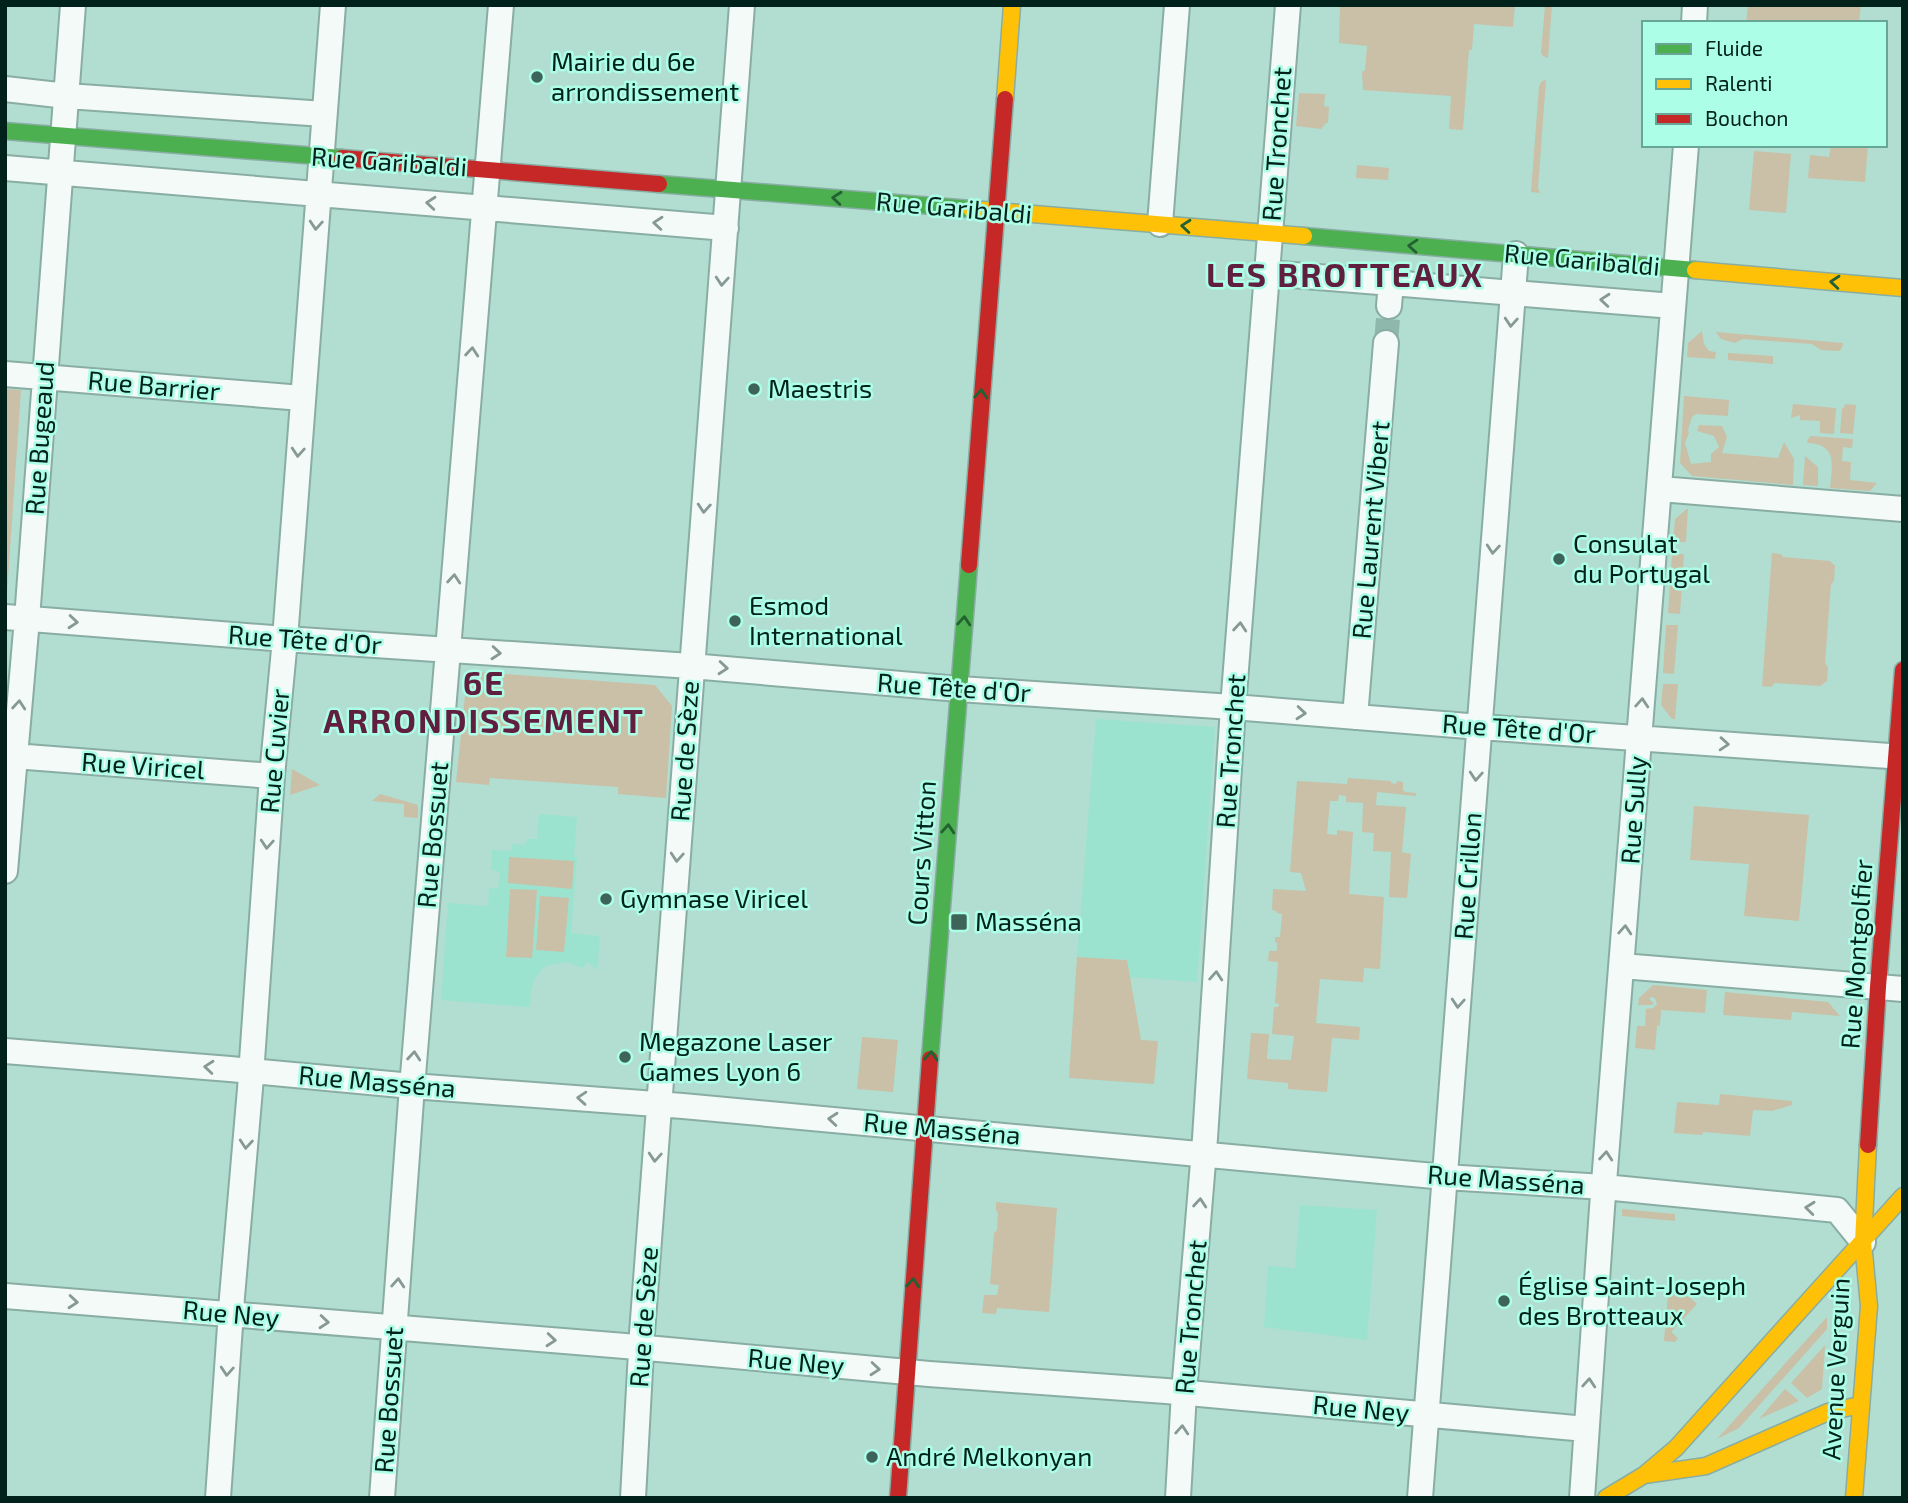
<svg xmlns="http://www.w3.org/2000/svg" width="1908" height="1503" font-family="'Exo 2',sans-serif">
	<rect width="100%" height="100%" fill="#b1ded1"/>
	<path fill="#9ce3cf" d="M 1096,719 L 1215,727 L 1197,982 L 1130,977 L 1127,960 L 1077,957 Z
		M 539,814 L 577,817 L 574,856 L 577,857 L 571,933 L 600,936 L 597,970 L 588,962 L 582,968 L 568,962 L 549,965 L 542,969 L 534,980 L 531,991 L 530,1007 L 441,1000 L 448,903 L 488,906 L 489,888 L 498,888 L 500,872 L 491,870 L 492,850 L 511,851 L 512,844 L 524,845 L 528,839 L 537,839 Z
		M 1300,1205 L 1377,1210 L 1367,1340 L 1264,1327 L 1268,1266 L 1295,1268 Z"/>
	<path fill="#c9c0a7" d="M 1340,5 L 1515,5 L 1513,27 L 1474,24 L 1472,50 L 1469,50 L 1463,130 L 1449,129 L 1451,96 L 1363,90 L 1362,72 L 1365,70 L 1367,46 L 1339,43 Z
		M 1545,5 L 1552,5 L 1548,58 L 1543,56 L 1541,53 Z
		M 1748,5 L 1861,5 L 1859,23 L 1746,23 Z
		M 1546,80 L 1538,188 L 1540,193 L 1531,192 L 1539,86 L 1542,81 Z
		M 1299,93 L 1325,94 L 1324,106 L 1329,107 L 1328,123 L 1326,123 L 1321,129 L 1296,126 Z
		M 1831,145 L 1868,145 L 1865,182 L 1808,178 L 1810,155 L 1829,157 Z
		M 1754,151 L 1791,154 L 1786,213 L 1749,210 Z
		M 1357,165 L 1389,168 L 1388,180 L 1356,178 Z
		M 1702,331 L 1704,344 L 1709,351 L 1716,352 L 1715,359 L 1687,357 L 1688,343 Z
		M 1716,332 L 1843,343 L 1842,348 L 1839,351 L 1821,350 L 1812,344 L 1743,339 L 1735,343 L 1721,339 Z
		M 1728,353 L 1773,356 L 1773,364 L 1728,360 Z
		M 5,389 L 21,390 L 7,594 L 5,594 Z
		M 1684,396 L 1729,400 L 1728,416 L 1696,414 L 1692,417 L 1688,430 L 1689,433 L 1685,443 L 1691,464 L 1711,462 L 1711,454 L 1719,447 L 1714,436 L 1697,431 L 1699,425 L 1722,426 L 1727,437 L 1722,453 L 1778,458 L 1784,442 L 1794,459 L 1793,485 L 1692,476 L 1680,463 Z
		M 1793,404 L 1836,408 L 1834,434 L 1820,433 L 1820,421 L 1800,420 L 1800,415 L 1791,418 Z
		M 1845,404 L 1856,405 L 1853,434 L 1840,433 L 1842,408 L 1844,408 Z
		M 1811,436 L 1853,439 L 1852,448 L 1843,447 L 1842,461 L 1851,462 L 1850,480 L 1877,483 L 1870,491 L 1830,488 C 1832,465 1838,444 1807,443 L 1808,439 Z
		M 1805,456 L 1818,467 L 1818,486 L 1803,485 Z
		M 1688,508 L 1686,542 L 1673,542 L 1675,519 Z
		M 1772,553 L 1781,554 L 1783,557 L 1830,561 L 1835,566 L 1834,581 L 1831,584 L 1825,663 L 1828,667 L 1827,681 L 1820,686 L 1775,683 L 1771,687 L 1762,686 Z
		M 1672,554 L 1684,554 L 1680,614 L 1668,613 Z
		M 1666,625 L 1678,625 L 1674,674 L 1663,673 Z
		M 478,672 L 655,685 L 672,706 L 666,798 L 618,794 L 618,787 L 490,778 L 489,785 L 456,782 L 466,686 Z
		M 1663,684 L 1678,684 L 1675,719 L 1672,719 L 1661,705 Z
		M 292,769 L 320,785 L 290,795 Z
		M 1348,778 L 1391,781 L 1391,783 L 1396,784 L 1397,781 L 1403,782 L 1403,790 L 1405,792 L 1416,793 L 1416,796 L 1377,792 L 1376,805 L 1406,807 L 1402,852 L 1411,854 L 1407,898 L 1389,897 L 1391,852 L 1373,851 L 1374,833 L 1362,832 L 1363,803 L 1346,802 L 1346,796 L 1339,795 L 1338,801 L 1330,801 L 1327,834 L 1337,835 L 1337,830 L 1353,832 L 1349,894 L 1384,897 L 1380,969 L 1364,968 L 1363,982 L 1320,979 L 1316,1023 L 1360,1027 L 1359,1040 L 1332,1038 L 1327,1092 L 1288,1089 L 1288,1083 L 1247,1079 L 1251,1033 L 1269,1034 L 1267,1059 L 1291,1060 L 1294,1036 L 1272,1034 L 1274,1007 L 1278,1007 L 1279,1004 L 1275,1003 L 1278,962 L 1268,961 L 1269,951 L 1277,951 L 1277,943 L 1275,942 L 1275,937 L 1280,937 L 1282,914 L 1277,913 L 1276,911 L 1272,910 L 1273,889 L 1306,891 L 1301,873 L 1290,872 L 1297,781 L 1347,784 Z
		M 380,794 L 418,805 L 418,818 L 404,817 L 404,804 L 372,801 Z
		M 1694,806 L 1809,815 L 1799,921 L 1744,916 L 1749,864 L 1690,860 Z
		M 509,857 L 574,861 L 572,889 L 508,883 Z
		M 510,889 L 537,890 L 532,958 L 506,957 Z
		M 540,896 L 569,898 L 564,952 L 536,950 Z
		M 1077,957 L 1127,960 L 1141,1040 L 1158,1041 L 1154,1084 L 1069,1078 Z
		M 1653,985 L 1707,990 L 1705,1013 L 1661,1010 L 1660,1025 L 1657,1026 L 1655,1050 L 1635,1048 L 1637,1026 L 1645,1026 L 1646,1009 L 1653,1008 L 1657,1004 L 1655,998 L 1650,997 L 1650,1000 L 1654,1003 L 1652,1005 L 1638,1005 L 1639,998 Z
		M 1725,992 L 1828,1002 L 1840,1016 L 1792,1012 L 1791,1020 L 1723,1015 Z
		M 862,1037 L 898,1040 L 893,1092 L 857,1089 Z
		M 1720,1094 L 1792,1101 L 1792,1105 L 1772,1111 L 1753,1110 L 1750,1136 L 1703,1132 L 1702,1135 L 1674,1133 L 1677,1102 L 1719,1105 Z
		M 996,1202 L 1057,1208 L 1049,1312 L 997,1308 L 996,1314 L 982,1313 L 984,1295 L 997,1295 L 999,1285 L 990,1284 L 994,1233 L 997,1230 L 998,1213 L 996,1210 Z
		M 1622,1209 L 1675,1214 L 1675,1221 L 1622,1216 Z
		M 1681,1289 L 1697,1304 L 1672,1331 L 1672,1333 L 1678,1338 L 1675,1342 L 1664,1341 L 1668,1293 L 1677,1293 Z
		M 1827,1317 L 1827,1329 L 1739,1428 L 1717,1439 Z
		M 1825,1345 L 1822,1389 L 1807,1398 L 1791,1383 Z
		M 1785,1389 L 1799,1401 L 1759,1419 Z"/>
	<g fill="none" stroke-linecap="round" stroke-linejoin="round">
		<path stroke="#8eb8ac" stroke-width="24" stroke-dasharray="24 12" stroke-linecap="butt" d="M 1386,343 L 1389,306"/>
		<defs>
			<path id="street" d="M 1694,23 L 1695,5
				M 5,89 L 67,96 L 324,114
				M 5,168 L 726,228
				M 1160,224 L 1177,5
				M 1268,273 L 1673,306
				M 1389,306 L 1391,282
				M 5,374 L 302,398
				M 1660,489 L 1903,509
				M 5,617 L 285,639 L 691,666 L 959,689 L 1233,707 L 1480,727 L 1903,757
				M 1355,717 L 1386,343
				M 14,756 L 272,776
				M 5,871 L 27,619 L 73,5
				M 1622,966 L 1903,989
				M 5,1051 L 230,1069 L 412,1086 L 683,1106 L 1445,1177 L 1604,1187 L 1837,1210 L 1863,1242
				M 5,1296 L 625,1346 L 929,1374 L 1166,1391 L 1586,1429
				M 218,1498 L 232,1297 L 250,1089 L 272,776 L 285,639 L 333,5
				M 382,1498 L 411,1100 L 501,5
				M 633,1498 L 642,1333 L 742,5
				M 1178,1498 L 1184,1392 L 1205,1138 L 1233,707 L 1288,5
				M 1420,1498 L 1516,254
				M 1582,1498 L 1602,1208 L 1686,145"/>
			<path id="fast" d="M 5,131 L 342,158
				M 659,184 L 971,209
				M 1304,236 L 1695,270
				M 930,1059 L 969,565"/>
			<path id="slow" d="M 1005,99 L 1012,5
				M 971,209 L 1304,236
				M 1695,270 L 1903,288
				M 1644,1475 L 1706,1466 L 1828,1412 L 1860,1405
				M 1606,1498 L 1644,1475 L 1676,1448 L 1903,1196
				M 1854,1498 L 1869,1306 L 1863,1242 L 1868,1145"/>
			<path id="jam" d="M 342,158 L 659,184
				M 969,565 L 1005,99
				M 1868,1145 L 1878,987 L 1903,670
				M 898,1498 L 930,1059"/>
		</defs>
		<use href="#street" stroke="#89ada3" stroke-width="28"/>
		<use href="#fast" stroke="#89ada3" stroke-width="19"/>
		<use href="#slow" stroke="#89ada3" stroke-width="19"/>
		<use href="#jam" stroke="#89ada3" stroke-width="19"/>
		<use href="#street" stroke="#f3faf8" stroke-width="24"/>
		<use href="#fast" stroke="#4caf50" stroke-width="16"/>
		<use href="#slow" stroke="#ffc107" stroke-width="16"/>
		<use href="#jam" stroke="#c62828" stroke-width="16"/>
	</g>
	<defs><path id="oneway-chevron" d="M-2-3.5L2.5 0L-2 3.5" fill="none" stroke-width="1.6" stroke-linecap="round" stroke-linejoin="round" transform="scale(1.75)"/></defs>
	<g stroke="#226132">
		<use href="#oneway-chevron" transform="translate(837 198) rotate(-175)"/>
		<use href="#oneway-chevron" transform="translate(1186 226) rotate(-175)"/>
		<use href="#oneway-chevron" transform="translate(1413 246) rotate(-176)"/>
		<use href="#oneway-chevron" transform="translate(1835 282) rotate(-175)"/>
		<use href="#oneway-chevron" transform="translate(981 394) rotate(-86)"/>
		<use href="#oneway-chevron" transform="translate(964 621) rotate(-86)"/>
		<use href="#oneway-chevron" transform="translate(948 829) rotate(-86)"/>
		<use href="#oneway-chevron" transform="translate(931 1056) rotate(-86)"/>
		<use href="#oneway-chevron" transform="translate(913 1283) rotate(-85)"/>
	</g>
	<g stroke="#869994">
		<use href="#oneway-chevron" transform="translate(431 203) rotate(-175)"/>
		<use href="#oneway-chevron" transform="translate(658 223) rotate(-175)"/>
		<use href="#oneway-chevron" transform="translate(316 225) rotate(94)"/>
		<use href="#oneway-chevron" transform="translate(722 281) rotate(94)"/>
		<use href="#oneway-chevron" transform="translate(1605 300) rotate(-175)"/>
		<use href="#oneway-chevron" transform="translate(1511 322) rotate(94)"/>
		<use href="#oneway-chevron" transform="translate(472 352) rotate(-85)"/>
		<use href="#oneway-chevron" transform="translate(298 452) rotate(94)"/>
		<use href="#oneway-chevron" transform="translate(704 508) rotate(94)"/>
		<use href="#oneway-chevron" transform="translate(1493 549) rotate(95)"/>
		<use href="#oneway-chevron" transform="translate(454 579) rotate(-85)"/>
		<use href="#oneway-chevron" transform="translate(73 622) rotate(5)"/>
		<use href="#oneway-chevron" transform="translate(1240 627) rotate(-85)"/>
		<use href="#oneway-chevron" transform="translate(496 653) rotate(5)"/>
		<use href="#oneway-chevron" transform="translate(723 668) rotate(5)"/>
		<use href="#oneway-chevron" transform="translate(1642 703) rotate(-86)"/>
		<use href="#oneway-chevron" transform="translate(19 705) rotate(-85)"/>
		<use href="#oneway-chevron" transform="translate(1301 713) rotate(5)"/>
		<use href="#oneway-chevron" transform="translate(1724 744) rotate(4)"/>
		<use href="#oneway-chevron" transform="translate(1476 776) rotate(94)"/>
		<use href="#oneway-chevron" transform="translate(267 844) rotate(94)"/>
		<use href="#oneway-chevron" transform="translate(677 857) rotate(94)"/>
		<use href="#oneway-chevron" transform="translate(1625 930) rotate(-86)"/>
		<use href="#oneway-chevron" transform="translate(1216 976) rotate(-86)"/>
		<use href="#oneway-chevron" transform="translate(1458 1003) rotate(94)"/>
		<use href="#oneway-chevron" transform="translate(414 1056) rotate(-85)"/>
		<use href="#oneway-chevron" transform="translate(209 1067) rotate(-175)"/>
		<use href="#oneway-chevron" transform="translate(582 1098) rotate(-176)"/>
		<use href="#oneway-chevron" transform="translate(833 1119) rotate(-175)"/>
		<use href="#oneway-chevron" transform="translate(246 1144) rotate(95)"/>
		<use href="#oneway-chevron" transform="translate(1606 1156) rotate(-85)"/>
		<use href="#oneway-chevron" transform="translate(655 1157) rotate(94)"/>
		<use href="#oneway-chevron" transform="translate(1200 1203) rotate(-85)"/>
		<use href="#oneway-chevron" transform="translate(1810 1208) rotate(-174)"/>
		<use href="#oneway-chevron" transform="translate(398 1283) rotate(-86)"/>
		<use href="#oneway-chevron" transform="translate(73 1302) rotate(5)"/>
		<use href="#oneway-chevron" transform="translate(324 1322) rotate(5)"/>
		<use href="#oneway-chevron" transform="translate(551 1340) rotate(5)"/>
		<use href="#oneway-chevron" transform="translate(875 1369) rotate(5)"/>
		<use href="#oneway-chevron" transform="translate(227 1371) rotate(94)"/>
		<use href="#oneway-chevron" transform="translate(1589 1383) rotate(-86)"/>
		<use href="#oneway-chevron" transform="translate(1182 1430) rotate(-86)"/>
	</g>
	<g fill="#3e645a" stroke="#acfee6" stroke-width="2.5">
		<circle cx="537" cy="77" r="7"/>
		<circle cx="754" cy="389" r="7"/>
		<circle cx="1559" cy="559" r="7"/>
		<circle cx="735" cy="621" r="7"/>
		<circle cx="606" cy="899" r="7"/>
		<rect x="950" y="913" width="18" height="18" rx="3.5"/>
		<circle cx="625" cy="1057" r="7"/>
		<circle cx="1504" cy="1301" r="7"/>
		<circle cx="872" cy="1457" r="7"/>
	</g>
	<g text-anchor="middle" stroke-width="5" stroke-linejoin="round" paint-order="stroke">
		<g font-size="26" fill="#00221a" stroke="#acfee6" text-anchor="start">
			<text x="551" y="71">Mairie du 6e<tspan x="551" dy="30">arrondissement</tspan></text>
			<text x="768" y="398">Maestris</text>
			<text x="1573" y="553">Consulat<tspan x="1573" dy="30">du Portugal</tspan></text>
			<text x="749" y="615">Esmod<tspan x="749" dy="30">International</tspan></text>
			<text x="620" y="908">Gymnase Viricel</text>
			<text x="975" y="931">Masséna</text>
			<text x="639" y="1051">Megazone Laser<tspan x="639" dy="30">Games Lyon 6</tspan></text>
			<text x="1518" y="1295">Église Saint-Joseph<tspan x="1518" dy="30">des Brotteaux</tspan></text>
			<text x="886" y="1466">André Melkonyan</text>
		</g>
		<g font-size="26" fill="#00221a" stroke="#acfee6">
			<text transform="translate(1277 144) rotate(-86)" y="9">Rue Tronchet</text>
			<text transform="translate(389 162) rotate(4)" y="9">Rue Garibaldi</text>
			<text transform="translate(954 208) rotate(5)" y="9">Rue Garibaldi</text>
			<text transform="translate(1582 260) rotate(5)" y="9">Rue Garibaldi</text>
			<text transform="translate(154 386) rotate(5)" y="9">Rue Barrier</text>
			<text transform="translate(40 438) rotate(-86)" y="9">Rue Bugeaud</text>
			<text transform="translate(1371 530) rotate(-85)" y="9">Rue Laurent Vibert</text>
			<text transform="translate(305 640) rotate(4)" y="9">Rue Tête d'Or</text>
			<text transform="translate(954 688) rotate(4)" y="9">Rue Tête d'Or</text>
			<text transform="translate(1519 729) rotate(4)" y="9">Rue Tête d'Or</text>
			<text transform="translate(275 751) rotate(-85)" y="9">Rue Cuvier</text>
			<text transform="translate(685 751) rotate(-86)" y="9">Rue de Sèze</text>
			<text transform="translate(1231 751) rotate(-86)" y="9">Rue Tronchet</text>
			<text transform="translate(143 766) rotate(4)" y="9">Rue Viricel</text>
			<text transform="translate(1634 810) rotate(-86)" y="9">Rue Sully</text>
			<text transform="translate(433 835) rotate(-85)" y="9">Rue Bossuet</text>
			<text transform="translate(922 853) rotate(-86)" y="9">Cours Vitton</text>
			<text transform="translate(1468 876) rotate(-86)" y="9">Rue Crillon</text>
			<text transform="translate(1857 954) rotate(-86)" y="9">Rue Montgolfier</text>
			<text transform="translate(377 1082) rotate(5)" y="9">Rue Masséna</text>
			<text transform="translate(942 1129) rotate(5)" y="9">Rue Masséna</text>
			<text transform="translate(1506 1180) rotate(4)" y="9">Rue Masséna</text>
			<text transform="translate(231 1314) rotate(5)" y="9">Rue Ney</text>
			<text transform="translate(644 1317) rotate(-86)" y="9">Rue de Sèze</text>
			<text transform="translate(1191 1317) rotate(-85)" y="9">Rue Tronchet</text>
			<text transform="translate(796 1362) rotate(5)" y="9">Rue Ney</text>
			<text transform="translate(1836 1369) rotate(-87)" y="9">Avenue Verguin</text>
			<text transform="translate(389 1400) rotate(-86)" y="9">Rue Bossuet</text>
			<text transform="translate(1361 1409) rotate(5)" y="9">Rue Ney</text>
		</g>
		<g font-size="33" font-weight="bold" letter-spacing="2" fill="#601f3e" stroke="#acfee6">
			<text x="1345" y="287">LES BROTTEAUX</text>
			<text x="484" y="695">6E<tspan x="484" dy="38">ARRONDISSEMENT</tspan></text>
		</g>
	</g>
	<rect width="1908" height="1503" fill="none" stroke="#00221a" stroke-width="14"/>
	<rect x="1642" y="21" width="245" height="126" fill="#acfee6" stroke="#67a694" stroke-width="2"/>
	<rect x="1656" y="44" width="35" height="10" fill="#4caf50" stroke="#67a694" stroke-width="2"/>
	<text x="1705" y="56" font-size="21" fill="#00221a">Fluide</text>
	<rect x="1656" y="79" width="35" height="10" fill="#ffc107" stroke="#67a694" stroke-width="2"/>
	<text x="1705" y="91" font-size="21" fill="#00221a">Ralenti</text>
	<rect x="1656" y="114" width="35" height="10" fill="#c62828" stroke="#67a694" stroke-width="2"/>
	<text x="1705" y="126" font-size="21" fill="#00221a">Bouchon</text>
</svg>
